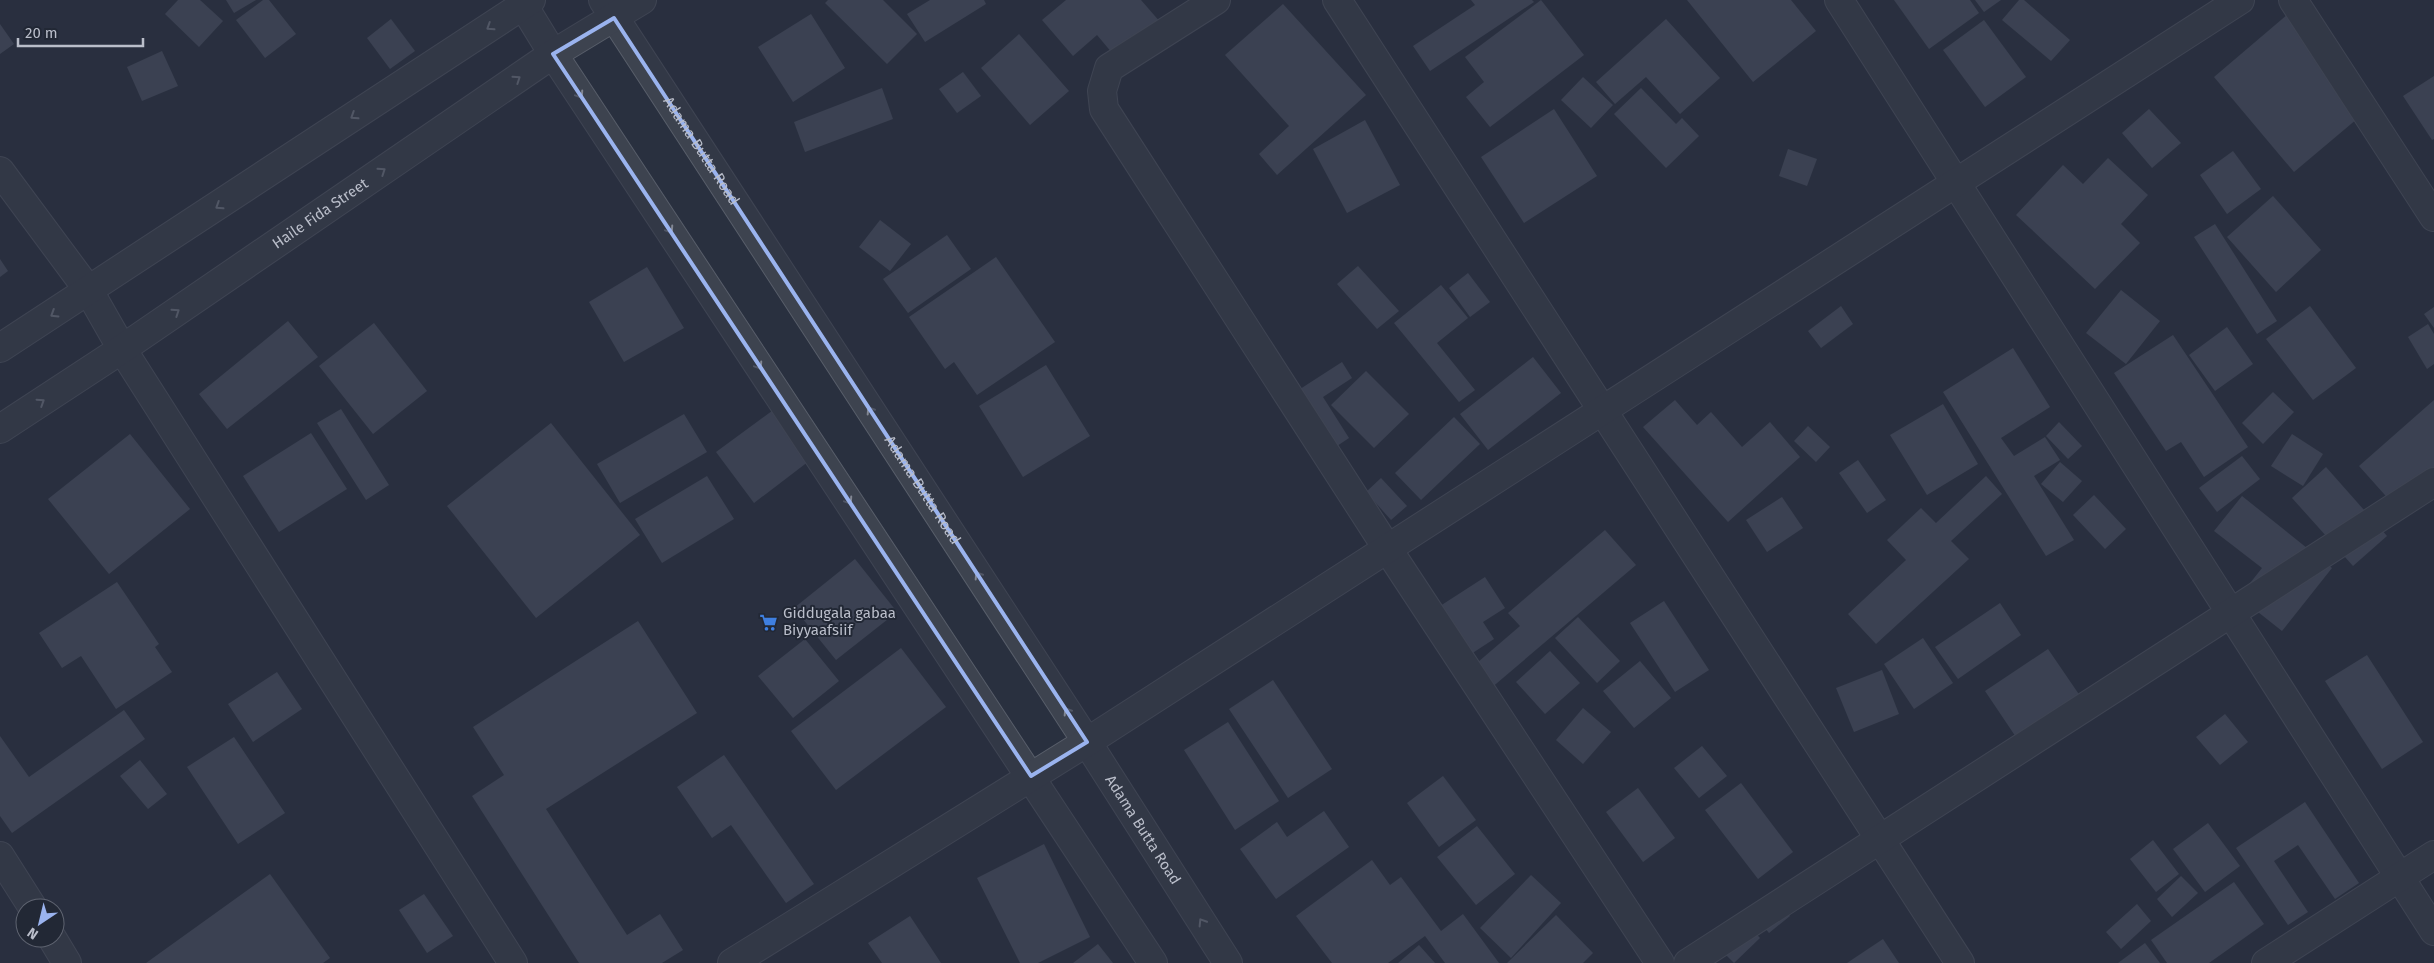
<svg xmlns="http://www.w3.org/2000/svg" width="2434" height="963" font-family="'Fira Sans',sans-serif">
	<rect width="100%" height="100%" fill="#29303f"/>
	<path fill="#505768" d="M 178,0 L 200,0 L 223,21 L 199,47 L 165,14 Z
		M 226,0 L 256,0 L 234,13 Z
		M 263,0 L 269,0 L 296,34 L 265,58 L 236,20 Z
		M 828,0 L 883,0 L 917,34 L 887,64 L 825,3 Z
		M 930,0 L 984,0 L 986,4 L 925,42 L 907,14 Z
		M 1066,0 L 1141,0 L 1161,23 L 1118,60 L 1097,35 L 1073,56 L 1042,20 Z
		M 1471,0 L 1532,0 L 1534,2 L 1430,71 L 1413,46 L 1475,5 Z
		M 1541,0 L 1584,55 L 1490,127 L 1466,97 L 1484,82 L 1465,57 Z
		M 1687,0 L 1791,0 L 1816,31 L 1753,82 Z
		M 1894,0 L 1970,0 L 1979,13 L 1929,49 Z
		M 1975,0 L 2001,0 L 1984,12 Z
		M 2019,0 L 2024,0 L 2070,40 L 2051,61 L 2002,20 Z
		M 1283,4 L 1366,95 L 1277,175 L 1259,154 L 1289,126 L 1225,55 Z
		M 811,14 L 845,68 L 793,102 L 758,47 Z
		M 2288,14 L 2370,108 L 2294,172 L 2214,77 Z
		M 391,19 L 415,51 L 390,69 L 367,38 Z
		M 1666,19 L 1720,78 L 1680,114 L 1646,77 L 1615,104 L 1596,82 Z
		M 1984,20 L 2026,77 L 1985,107 L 1943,50 Z
		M 0,24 L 14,44 L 0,54 Z
		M 1019,34 L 1069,91 L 1030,125 L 981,68 Z
		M 162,51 L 178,86 L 142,101 L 127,67 Z
		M 963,72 L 981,96 L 957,113 L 939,89 Z
		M 2434,76 L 2434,139 L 2432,140 L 2403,96 Z
		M 1583,77 L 1613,105 L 1591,128 L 1561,100 Z
		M 882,88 L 893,119 L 805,152 L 794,122 Z
		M 1641,88 L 1676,124 L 1682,118 L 1699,136 L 1666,168 L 1614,114 Z
		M 1554,109 L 1597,176 L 1524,223 L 1481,157 Z
		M 2149,109 L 2181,143 L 2152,168 L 2122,133 Z
		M 1365,120 L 1400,185 L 1347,213 L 1313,149 Z
		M 1788,149 L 1817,159 L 1807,186 L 1779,176 Z
		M 2233,151 L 2261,189 L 2227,214 L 2200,175 Z
		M 2108,158 L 2148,195 L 2121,224 L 2140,243 L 2095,289 L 2016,215 L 2063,165 L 2083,184 Z
		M 2273,196 L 2321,250 L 2276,292 L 2227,237 Z
		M 880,220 L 911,244 L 890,271 L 859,247 Z
		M 2215,224 L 2277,321 L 2257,334 L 2194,237 Z
		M 947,235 L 971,269 L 908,313 L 883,279 Z
		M 996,257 L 1055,342 L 977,395 L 954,362 L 945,369 L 909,317 Z
		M 0,259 L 8,271 L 0,277 Z
		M 1358,266 L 1399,311 L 1377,329 L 1337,284 Z
		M 647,267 L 684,328 L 624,362 L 589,302 Z
		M 1468,273 L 1490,302 L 1470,317 L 1449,288 Z
		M 1441,285 L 1468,318 L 1437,343 L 1475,390 L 1459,402 L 1394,323 Z
		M 2121,290 L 2160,321 L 2126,364 L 2086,333 Z
		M 1841,306 L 1853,324 L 1821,348 L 1808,331 Z
		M 2310,306 L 2356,368 L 2313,400 L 2266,339 Z
		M 2434,307 L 2434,328 L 2424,314 Z
		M 288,321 L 318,357 L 227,429 L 199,394 Z
		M 374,323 L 427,391 L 373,434 L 319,366 Z
		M 2428,324 L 2434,334 L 2434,364 L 2427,369 L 2408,337 Z
		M 2227,327 L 2253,364 L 2215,391 L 2189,355 Z
		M 2173,335 L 2248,447 L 2204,477 L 2181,442 L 2166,451 L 2114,373 Z
		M 2013,348 L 2050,407 L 2001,438 L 2014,456 L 2045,437 L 2060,460 L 2034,476 L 2074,540 L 2046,556 L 1943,392 Z
		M 1533,357 L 1561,393 L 1488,450 L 1460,414 Z
		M 1342,362 L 1352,378 L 1323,397 L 1349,438 L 1334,448 L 1297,391 Z
		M 1046,365 L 1090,436 L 1023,477 L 979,406 Z
		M 1366,371 L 1409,414 L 1374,448 L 1331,405 Z
		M 2273,392 L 2294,412 L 2263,444 L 2242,423 Z
		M 1675,400 L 1697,425 L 1711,412 L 1742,447 L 1770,422 L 1800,457 L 1728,522 L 1643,427 Z
		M 2434,400 L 2434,484 L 2401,513 L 2359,466 Z
		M 1943,404 L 1978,464 L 1927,495 L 1890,435 Z
		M 776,408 L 813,458 L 754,503 L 716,452 Z
		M 341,409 L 389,485 L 366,500 L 317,423 Z
		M 684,414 L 707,452 L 620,503 L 597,464 Z
		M 1454,417 L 1480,444 L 1421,500 L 1395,473 Z
		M 2059,422 L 2082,446 L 2068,459 L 2046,436 Z
		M 551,423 L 640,535 L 536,618 L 447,506 Z
		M 1808,426 L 1830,447 L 1816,462 L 1794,441 Z
		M 311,433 L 347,489 L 279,532 L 243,476 Z
		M 130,434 L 190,509 L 109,574 L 48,499 Z
		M 2292,434 L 2323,454 L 2303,486 L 2271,466 Z
		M 2242,456 L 2260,479 L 2217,512 L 2199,488 Z
		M 1858,460 L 1886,500 L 1867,513 L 1839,473 Z
		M 2060,462 L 2082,481 L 2063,502 L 2041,484 Z
		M 2326,467 L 2387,536 L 2353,566 L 2292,498 Z
		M 707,476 L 734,519 L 662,563 L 635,519 Z
		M 1986,476 L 2002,494 L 1951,541 L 1969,559 L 1876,644 L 1848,614 L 1906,560 L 1887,540 L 1921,508 L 1936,523 Z
		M 1381,478 L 1407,506 L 1391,520 L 1366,492 Z
		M 2094,495 L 2126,529 L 2105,549 L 2073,515 Z
		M 2242,496 L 2332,568 L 2282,631 L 2239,597 L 2262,568 L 2214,531 Z
		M 1782,497 L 1803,528 L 1767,552 L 1746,520 Z
		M 1605,530 L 1636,565 L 1490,689 L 1471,668 L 1520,626 L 1508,613 Z
		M 855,559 L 897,612 L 836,660 L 794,608 Z
		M 1485,577 L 1505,608 L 1483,622 L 1494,639 L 1468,656 L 1437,608 Z
		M 117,582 L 159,644 L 155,647 L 172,672 L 116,709 L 81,656 L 62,668 L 39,633 Z
		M 1664,601 L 1709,670 L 1675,692 L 1630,623 Z
		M 2000,603 L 2021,635 L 1958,679 L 1935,647 Z
		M 1578,617 L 1620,661 L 1597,683 L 1555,638 Z
		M 638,621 L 697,713 L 546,809 L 627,935 L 660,914 L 683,950 L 662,963 L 579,963 L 472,796 L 504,775 L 473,727 Z
		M 1923,638 L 1953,683 L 1914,709 L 1884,664 Z
		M 805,639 L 839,681 L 793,718 L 758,676 Z
		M 901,648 L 946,707 L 836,790 L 791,731 Z
		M 2048,649 L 2089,709 L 2026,752 L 1985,691 Z
		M 1550,651 L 1580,683 L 1545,714 L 1516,682 Z
		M 2367,655 L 2423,742 L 2382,769 L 2325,681 Z
		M 1640,661 L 1671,698 L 1634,728 L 1603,691 Z
		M 1882,670 L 1899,714 L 1854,732 L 1836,688 Z
		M 277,672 L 302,709 L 253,742 L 228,704 Z
		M 1273,680 L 1332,769 L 1288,798 L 1229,709 Z
		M 1583,708 L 1611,732 L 1583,764 L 1556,740 Z
		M 124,710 L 145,739 L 12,833 L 0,816 L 0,736 L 29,777 Z
		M 2225,714 L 2248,742 L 2220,765 L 2196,737 Z
		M 1228,722 L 1279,801 L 1235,830 L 1184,750 Z
		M 234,737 L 285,813 L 238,844 L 187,767 Z
		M 1702,746 L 1727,776 L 1699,798 L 1674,768 Z
		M 724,755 L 814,884 L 786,903 L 731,825 L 712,838 L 677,787 Z
		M 140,760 L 167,794 L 148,809 L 120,776 Z
		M 1443,776 L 1476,820 L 1439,847 L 1407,803 Z
		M 1741,783 L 1793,852 L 1758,879 L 1705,810 Z
		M 1638,788 L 1675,838 L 1643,862 L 1606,812 Z
		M 2305,802 L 2359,883 L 2335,899 L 2298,845 L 2274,861 L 2308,912 L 2288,925 L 2236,848 Z
		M 1324,811 L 1349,847 L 1276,899 L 1240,849 L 1277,822 L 1287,837 Z
		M 2208,823 L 2240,866 L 2205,892 L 2173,849 Z
		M 1477,826 L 1515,874 L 1476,905 L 1437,857 Z
		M 2153,840 L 2179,874 L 2156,892 L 2130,859 Z
		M 1044,844 L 1090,937 L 1038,963 L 1020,963 L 977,878 Z
		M 1372,860 L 1390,885 L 1401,877 L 1441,931 L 1463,914 L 1499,963 L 1445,963 L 1425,936 L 1388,963 L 1332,963 L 1296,916 Z
		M 270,874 L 330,958 L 323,963 L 146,963 Z
		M 1531,875 L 1561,903 L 1511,958 L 1480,928 Z
		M 2181,876 L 2198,893 L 2172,917 L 2157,899 Z
		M 2234,882 L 2264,924 L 2209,963 L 2167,963 L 2151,940 Z
		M 424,894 L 453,936 L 427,953 L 399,910 Z
		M 1777,899 L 1790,916 L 1769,933 L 1755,916 Z
		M 2137,904 L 2151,921 L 2121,949 L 2106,932 Z
		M 1556,915 L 1593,953 L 1583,963 L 1507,963 Z
		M 910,916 L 941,963 L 882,963 L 868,943 Z
		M 1746,923 L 1760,938 L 1734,963 L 1720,949 Z
		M 1883,939 L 1899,963 L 1847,963 Z
		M 2145,943 L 2160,963 L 2118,963 Z
		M 1098,944 L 1113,963 L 1073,963 Z
		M 1419,945 L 1435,963 L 1398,963 Z"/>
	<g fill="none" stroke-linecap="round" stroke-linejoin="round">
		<defs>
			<g id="minor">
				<path d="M 520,0 L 553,54 L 1153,963"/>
				<path id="s1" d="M 603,0 L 1087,742 L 1228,963"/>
				<path d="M 1216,0 L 1109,68 L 1102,91 L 1104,109 L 1387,548 L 1660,963"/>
				<path d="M 1337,0 L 1960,963"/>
				<path d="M 1839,0 L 2434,931"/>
				<path d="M 2293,0 L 2434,217"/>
				<path d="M 0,171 L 89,291 L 122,349 L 513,963"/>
				<path d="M 0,348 L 531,0"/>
				<path id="s2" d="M 0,429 L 122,349 L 553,54 L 642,0"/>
				<path d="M 0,856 L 33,908"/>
				<path d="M 52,938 L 67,963"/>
				<path d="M 732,963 L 1087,742 L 2240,0"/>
				<path d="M 1688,963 L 2434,482"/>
				<path d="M 2266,963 L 2434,855"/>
			</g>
		</defs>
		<use href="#minor" stroke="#585e6a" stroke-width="30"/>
		<use href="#minor" stroke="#3d434f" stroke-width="28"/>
	</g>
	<defs><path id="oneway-chevron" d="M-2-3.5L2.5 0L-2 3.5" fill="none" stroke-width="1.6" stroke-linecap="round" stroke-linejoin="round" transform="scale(1.25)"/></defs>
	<g stroke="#828793">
		<use href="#oneway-chevron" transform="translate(490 27) rotate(147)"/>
		<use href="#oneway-chevron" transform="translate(517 79) rotate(-34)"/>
		<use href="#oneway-chevron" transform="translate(580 95) rotate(56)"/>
		<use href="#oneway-chevron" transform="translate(354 116) rotate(147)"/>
		<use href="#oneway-chevron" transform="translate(382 171) rotate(-34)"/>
		<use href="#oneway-chevron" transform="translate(219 206) rotate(147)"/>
		<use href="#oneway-chevron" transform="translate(670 230) rotate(56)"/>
		<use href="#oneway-chevron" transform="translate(176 312) rotate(-34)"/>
		<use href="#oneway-chevron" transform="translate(54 314) rotate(148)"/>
		<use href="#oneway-chevron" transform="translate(759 366) rotate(56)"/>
		<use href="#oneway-chevron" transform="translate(41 402) rotate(-33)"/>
		<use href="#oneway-chevron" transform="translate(870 410) rotate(-123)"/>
		<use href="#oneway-chevron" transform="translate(849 501) rotate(56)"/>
		<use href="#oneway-chevron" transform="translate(978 575) rotate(-123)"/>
		<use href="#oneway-chevron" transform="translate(1067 711) rotate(-123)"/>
		<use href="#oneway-chevron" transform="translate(1202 922) rotate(-122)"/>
	</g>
	<path d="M0 0H2434V963H0ZM 614,18 L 1087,742 L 1031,776 L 553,54 Z" fill="#29303f" fill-opacity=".55" fill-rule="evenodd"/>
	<path fill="none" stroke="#9ab3ee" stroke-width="4" stroke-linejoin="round" d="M 614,18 L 1087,742 L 1031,776 L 553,54 Z"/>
	<defs>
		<symbol id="supermarket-bare" viewBox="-9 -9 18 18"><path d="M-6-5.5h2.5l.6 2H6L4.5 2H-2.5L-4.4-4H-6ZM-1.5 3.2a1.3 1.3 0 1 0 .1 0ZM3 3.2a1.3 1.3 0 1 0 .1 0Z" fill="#3f7fe0" stroke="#222835" stroke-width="2.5" paint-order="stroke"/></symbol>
	</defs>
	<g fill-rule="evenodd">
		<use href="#supermarket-bare" x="756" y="610" width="25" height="25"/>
	</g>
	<g text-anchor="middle" stroke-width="4" stroke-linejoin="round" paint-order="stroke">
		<g font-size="15" fill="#babeca" stroke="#222835">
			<text dy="5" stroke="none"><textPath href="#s1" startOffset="180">Adama Butta Road</textPath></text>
			<text dy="5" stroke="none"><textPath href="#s2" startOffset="386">Haile Fida Street</textPath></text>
			<text dy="5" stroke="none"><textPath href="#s1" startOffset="585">Adama Butta Road</textPath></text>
			<text dy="5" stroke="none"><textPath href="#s1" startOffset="990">Adama Butta Road</textPath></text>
		</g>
		<g font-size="15" fill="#babeca" stroke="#222835" text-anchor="start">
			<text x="783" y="618">Giddugala gabaa<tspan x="783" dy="17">Biyyaafsiif</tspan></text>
		</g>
	</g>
	<g transform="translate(40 923) rotate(215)"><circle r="24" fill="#222835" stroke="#5f6471"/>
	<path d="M0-4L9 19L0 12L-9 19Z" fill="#9ab3ee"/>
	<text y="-8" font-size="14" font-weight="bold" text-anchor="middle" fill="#babeca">N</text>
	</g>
	<path d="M18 38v8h125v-8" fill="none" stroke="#babeca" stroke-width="2.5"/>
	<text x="25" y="38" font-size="15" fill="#babeca" stroke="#222835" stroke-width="4" paint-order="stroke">20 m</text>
</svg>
